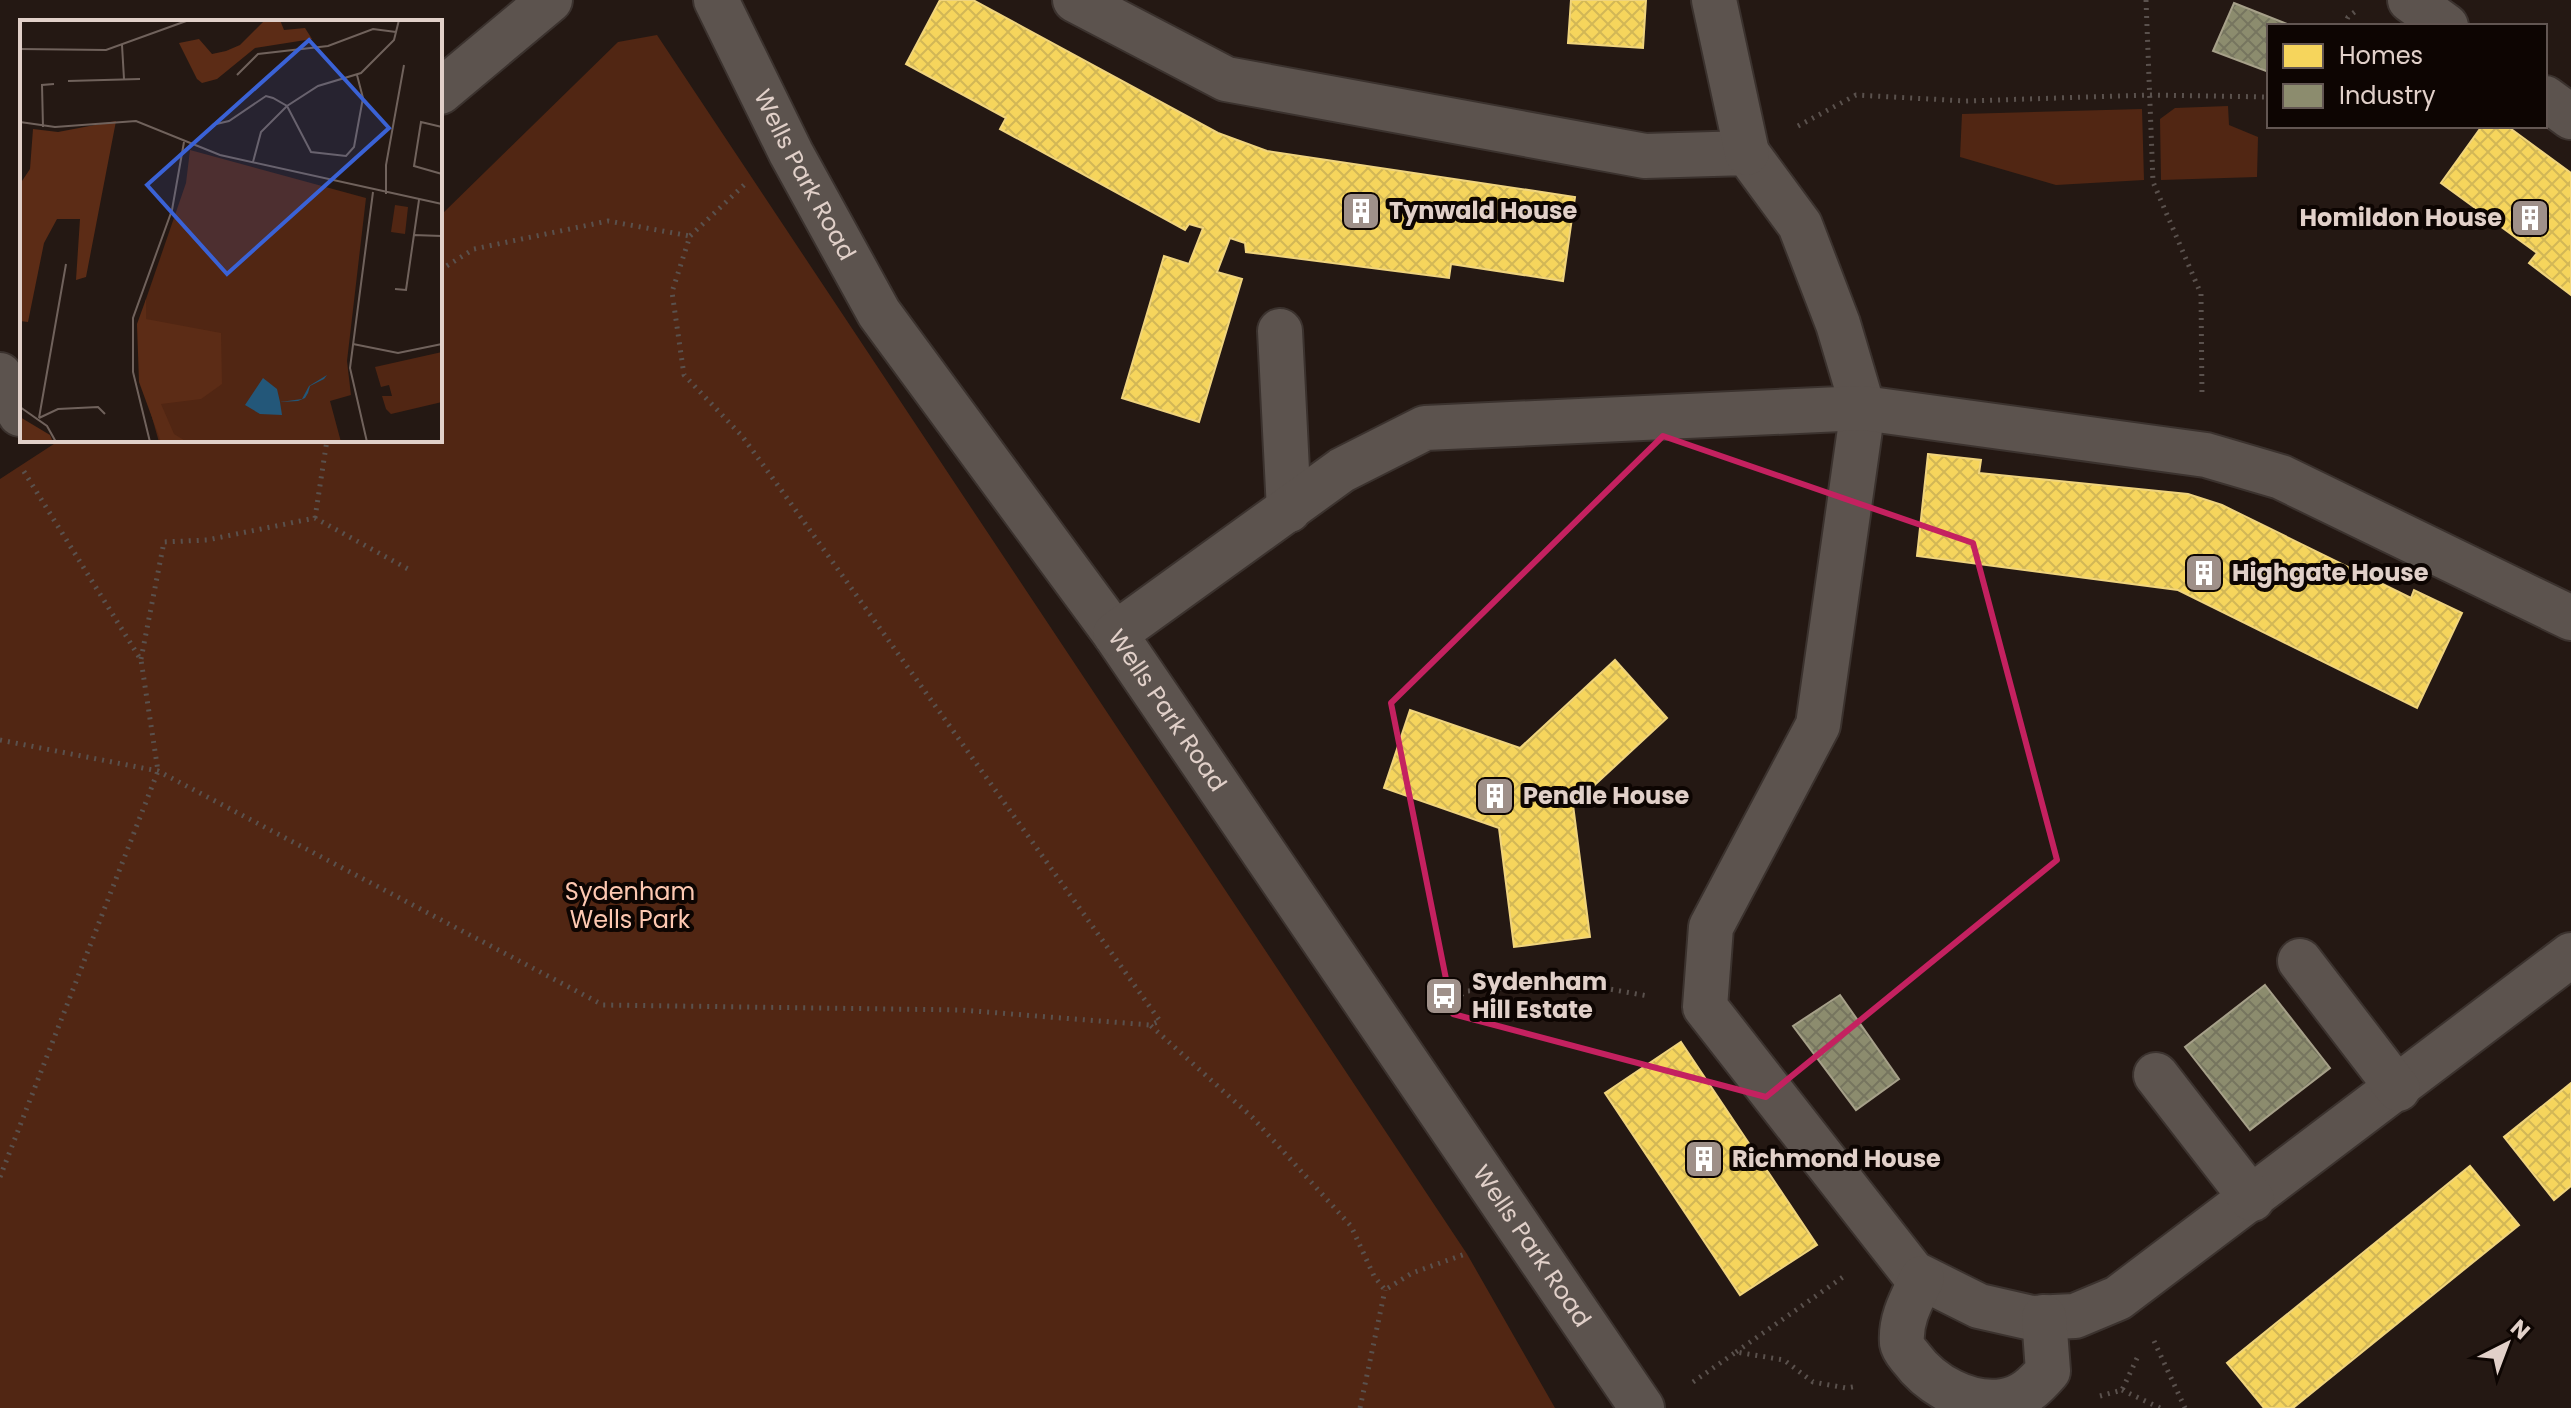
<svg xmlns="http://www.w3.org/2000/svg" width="2571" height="1408" font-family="Poppins,sans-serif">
	<defs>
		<pattern id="homes-cross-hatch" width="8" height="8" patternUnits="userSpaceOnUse" patternTransform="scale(2)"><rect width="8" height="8" fill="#f6d55c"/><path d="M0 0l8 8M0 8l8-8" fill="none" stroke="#d2b756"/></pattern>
		<pattern id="industry-cross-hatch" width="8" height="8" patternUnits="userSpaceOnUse" patternTransform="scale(2)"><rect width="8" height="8" fill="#8c8c6e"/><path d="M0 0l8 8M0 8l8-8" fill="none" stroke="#76755f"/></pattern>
	</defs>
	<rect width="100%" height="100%" fill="#241813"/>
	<path fill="#512613" d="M 657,35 L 1467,1254 L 1555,1408 L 0,1408 L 0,479 L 60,440 L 440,440 L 440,216 L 618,42 Z
		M 2228,106 L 2229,125 L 2258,137 L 2257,177 L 2161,180 L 2160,119 L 2175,108 Z
		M 2142,109 L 2144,180 L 2056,185 L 1960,157 L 1962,114 Z"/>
	<path fill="url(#homes-cross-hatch)" stroke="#f0d47d" stroke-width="2" d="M 940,0 L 973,0 L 1218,133 L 1267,151 L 1575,197 L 1563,281 L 1451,264 L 1449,278 L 1246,252 L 1245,243 L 1230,238 L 1217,272 L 1242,279 L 1199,422 L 1122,398 L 1164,256 L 1189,264 L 1203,228 L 1189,224 L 1185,230 L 1000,129 L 1006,118 L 906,64 Z
		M 1571,0 L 1646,0 L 1643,48 L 1568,43 Z
		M 2482,126 L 2507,126 L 2571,173 L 2571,295 L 2529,263 L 2537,253 L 2441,183 Z
		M 1928,454 L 1981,460 L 1979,473 L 2188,494 L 2222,505 L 2411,598 L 2414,590 L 2462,613 L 2417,708 L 2178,590 L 1917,556 Z
		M 1615,660 L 1667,718 L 1573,805 L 1590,937 L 1514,947 L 1499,828 L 1384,788 L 1410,710 L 1520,748 Z
		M 1681,1042 L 1817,1245 L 1740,1295 L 1605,1093 Z
		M 2571,1083 L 2571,1186 L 2554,1200 L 2504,1137 Z
		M 2470,1166 L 2519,1225 L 2293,1408 L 2264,1408 L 2227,1363 Z"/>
	<path fill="url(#industry-cross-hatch)" stroke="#a6a089" stroke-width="2" d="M 2234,3 L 2292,26 L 2269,26 L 2269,72 L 2213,51 Z
		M 2265,985 L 2330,1068 L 2250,1130 L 2185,1047 Z
		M 1840,995 L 1899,1079 L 1856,1110 L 1793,1026 Z"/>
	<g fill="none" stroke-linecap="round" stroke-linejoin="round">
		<defs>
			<g id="minor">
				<path id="s1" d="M 716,0 L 791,153 L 879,313 L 1115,634 L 1642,1408"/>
				<path d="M 1075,0 L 1226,79 L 1645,156 L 1747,153 L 1800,225 L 1838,324 L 1863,408 L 1818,725 L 1711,927 L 1705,1007 L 1913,1273 L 1979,1306 L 2032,1318 L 2075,1316 L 2118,1298 L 2571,955"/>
				<path d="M 1714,0 L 1747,153"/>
				<path d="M 2410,0 L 2446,26"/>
				<path d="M 440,92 L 550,0"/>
				<path d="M 2545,98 L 2571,117"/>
				<path d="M 1280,331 L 1289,510"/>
				<path d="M 0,375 L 20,414"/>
				<path d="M 1115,634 L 1342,470 L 1425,428 L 1863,408 L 2206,455 L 2281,477 L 2571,618"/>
				<path d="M 2300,961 L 2398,1089"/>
				<path d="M 2156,1075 L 2252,1199"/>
				<path d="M 1922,1278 C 1912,1299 1900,1319 1902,1343 C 1903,1349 1907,1353 1911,1358 C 1931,1385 1968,1406 2003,1401 C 2023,1398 2035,1386 2048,1371 L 2044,1317"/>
			</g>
		</defs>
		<use href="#minor" stroke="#3b322e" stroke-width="48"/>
		<path stroke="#5a514d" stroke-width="5" stroke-dasharray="2 6" stroke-linecap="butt" d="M 2146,0 L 2153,182 L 2201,294 L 2202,397
			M 2344,26 L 2348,17 L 2356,11
			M 1798,126 L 1856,95 L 1966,101 L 2150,95 L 2269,97
			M 744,185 L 690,236 L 672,292 L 684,375 L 742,436 L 782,491 L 1160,1021 L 1150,1025 L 1252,1117 L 1351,1226 L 1374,1276 L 1385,1290 L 1412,1273 L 1468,1253
			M 440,270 L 474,249 L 608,221 L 690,236
			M 315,518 L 327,440
			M 141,659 L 164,542 L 207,540 L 315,518 L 408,569
			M 0,740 L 158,771 L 603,1005 L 961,1010 L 1150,1025
			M 1441,1008 L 1467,991 L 1576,983 L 1648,996
			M 0,1177 L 158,771 L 141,660 L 23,470
			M 2154,1341 L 2185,1408
			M 1736,1352 L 1843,1277
			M 1693,1382 L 1736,1352 L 1784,1360 L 1813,1382 L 1846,1388 L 1858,1386
			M 2122,1390 L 2160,1408
			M 2100,1396 L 2122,1390 L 2139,1354
			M 1360,1408 L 1385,1290"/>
		<use href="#minor" stroke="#5c534e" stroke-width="44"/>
	</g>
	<path fill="none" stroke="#c42160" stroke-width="6" stroke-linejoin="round" d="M 1663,436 L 1973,543 L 2057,860 L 1766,1097 L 1453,1014 L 1391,703 Z"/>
	<defs>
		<symbol id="building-square" viewBox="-11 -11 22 22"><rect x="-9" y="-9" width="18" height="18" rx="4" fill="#9f9089" stroke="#0d0502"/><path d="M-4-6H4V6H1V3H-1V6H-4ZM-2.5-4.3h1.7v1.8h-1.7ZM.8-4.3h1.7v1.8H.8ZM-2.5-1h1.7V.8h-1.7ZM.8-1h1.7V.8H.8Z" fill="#fff"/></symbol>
		<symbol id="bus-square" viewBox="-11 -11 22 22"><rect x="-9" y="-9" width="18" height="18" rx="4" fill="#9f9089" stroke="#0d0502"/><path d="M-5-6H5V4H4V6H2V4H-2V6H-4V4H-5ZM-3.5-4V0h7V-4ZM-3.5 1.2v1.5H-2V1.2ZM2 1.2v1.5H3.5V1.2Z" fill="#fff"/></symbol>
	</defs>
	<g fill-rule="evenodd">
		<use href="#building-square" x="1339" y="189" width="44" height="44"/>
		<use href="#building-square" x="2508" y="196" width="44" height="44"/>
		<use href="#building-square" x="2182" y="551" width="44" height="44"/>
		<use href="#building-square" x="1473" y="774" width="44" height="44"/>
		<use href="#bus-square" x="1422" y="974" width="44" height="44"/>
		<use href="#building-square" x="1682" y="1137" width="44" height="44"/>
	</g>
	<g text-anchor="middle" stroke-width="8" stroke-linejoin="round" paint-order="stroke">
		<g font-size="24" fill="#e1d0c9" stroke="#0d0502">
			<text dy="8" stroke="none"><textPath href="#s1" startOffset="196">Wells Park Road</textPath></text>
			<text dy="8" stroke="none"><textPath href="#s1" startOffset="844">Wells Park Road</textPath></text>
			<text dy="8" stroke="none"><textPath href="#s1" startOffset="1492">Wells Park Road</textPath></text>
		</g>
		<g font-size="24" font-weight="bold" fill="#e1d0c9" stroke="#0d0502" text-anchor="start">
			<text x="1389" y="219">Tynwald House</text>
			<text x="2502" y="226" text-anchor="end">Homildon House</text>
			<text x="2232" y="581">Highgate House</text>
			<text x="1523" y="804">Pendle House</text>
			<text x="1472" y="990">Sydenham<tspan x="1472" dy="28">Hill Estate</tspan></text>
			<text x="1732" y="1167">Richmond House</text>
		</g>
		<g font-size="24" fill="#fec8b1" stroke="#0d0502">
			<text x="630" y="900">Sydenham<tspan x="630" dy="28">Wells Park</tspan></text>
		</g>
	</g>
	<g transform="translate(20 20)">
		<rect width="422" height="422" fill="#241813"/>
		<path d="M 170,130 L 346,178 L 327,341 L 331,375 L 310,381 L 321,422 L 139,422 L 122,362 L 125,282 L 166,163 ZM 375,185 L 388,187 L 385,214 L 371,212 Z" fill="#512613"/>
		<path d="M 245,0 L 260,0 L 264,10 L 285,8 L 292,19 L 235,28 L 197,59 L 182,63 L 177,59 L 159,23 L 179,19 L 192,34 L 206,31 L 220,25 ZM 96,101 L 66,257 L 56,260 L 60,199 L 37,199 L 24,223 L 8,302 L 0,301 L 0,164 L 10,149 L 13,109 L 38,112 ZM 126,279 L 126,299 L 201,313 L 202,364 L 181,379 L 141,384 L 154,414 L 167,422 L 141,422 L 119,362 L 117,304 ZM 0,397 L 30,415 L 33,422 L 0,421 Z" fill="#5c2c16"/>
		<path d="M 422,332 L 422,382 L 371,394 L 366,389 L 362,376 L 372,376 L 369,365 L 361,367 L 355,347 Z" fill="#512613"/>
		<path d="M 307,355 L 304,359 L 290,366 L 288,373 L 285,378 L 278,381 L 260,382 L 262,395 L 240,394 L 225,385 L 243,358 L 257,369 L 260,382 L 282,379 L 289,366 Z" fill="#235779"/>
		<path fill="none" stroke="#70625c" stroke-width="2" d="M 102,25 L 104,59M 0,29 L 86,30 L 169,0M 217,55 L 238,34 L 308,26 L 353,9 L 376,12M 48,61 L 120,59M 0,102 L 35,107 L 116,101 L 200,135 L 422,184M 192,105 L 209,101 L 246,76 L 253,78 L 267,86 L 291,132 L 326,136 L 334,127 L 343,78 L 337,55M 23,107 L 22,65 L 34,64M 422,107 L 401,102 L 394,146 L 422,154M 233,142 L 241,112 L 267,86 L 298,66 L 341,53 L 374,20 L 379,0M 366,174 L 366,145 L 384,45M 393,215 L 422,216M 375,269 L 386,270 L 399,180M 333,324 L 378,333 L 422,324M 0,387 L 27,406 L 36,422M 19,398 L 46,244M 19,398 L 38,389 L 78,387 L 85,394M 130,422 L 113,352 L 113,298 L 152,190 L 164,122M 347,422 L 330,348 L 353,172"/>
		<path fill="#3a62d6" fill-opacity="0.15" stroke="#3a62d6" stroke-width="4" d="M 289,20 L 369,108 L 207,254 L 127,165 Z"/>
		<rect width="422" height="422" fill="none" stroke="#e1d0c9" stroke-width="4"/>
	</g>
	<rect x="2267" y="24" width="280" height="104" fill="#0d0502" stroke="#625652" stroke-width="2"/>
	<rect x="2283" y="44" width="40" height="24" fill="#f6d55c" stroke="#625652" stroke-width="2"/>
	<text x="2339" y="64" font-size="24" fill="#e1d0c9">Homes</text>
	<rect x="2283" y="84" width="40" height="24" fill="#8c8c6e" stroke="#625652" stroke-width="2"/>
	<text x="2339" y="104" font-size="24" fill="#e1d0c9">Industry</text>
	<g transform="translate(2507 1344) rotate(42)" stroke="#0d0502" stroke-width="6" paint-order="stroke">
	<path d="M0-6L14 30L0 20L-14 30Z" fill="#e1d0c9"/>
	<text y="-12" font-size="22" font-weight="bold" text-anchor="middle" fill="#e1d0c9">N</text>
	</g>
</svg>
